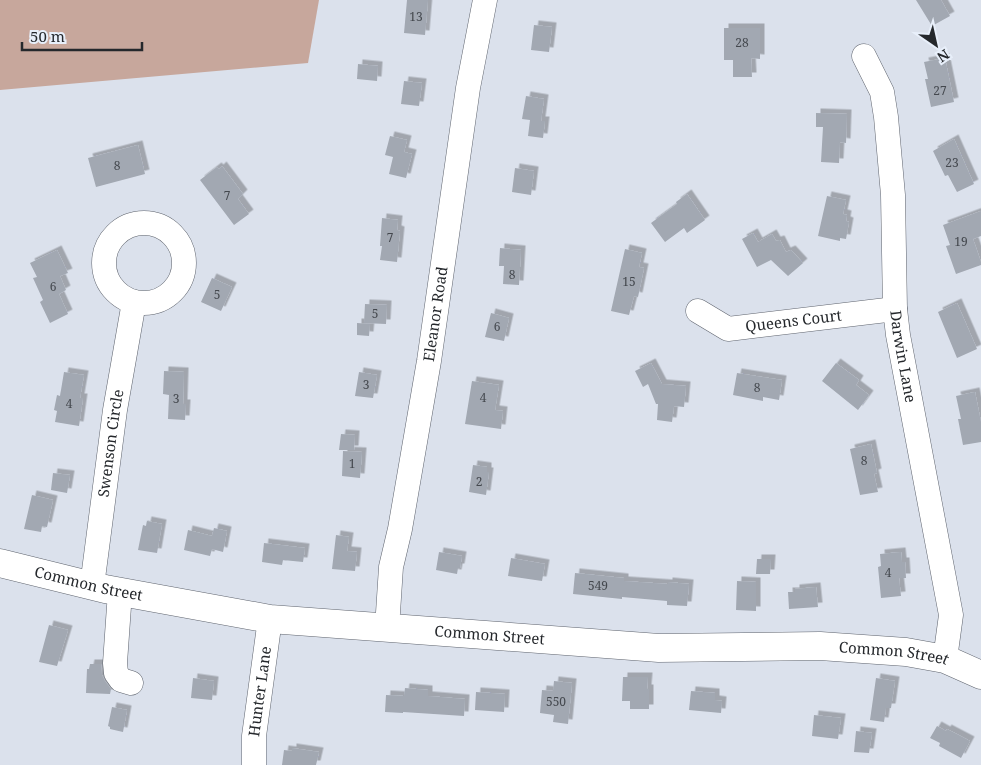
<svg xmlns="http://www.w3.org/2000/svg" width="981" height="765" font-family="'Noto Serif',serif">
	<defs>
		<filter id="shadow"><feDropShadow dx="4.5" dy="-4.5" stdDeviation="0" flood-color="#0004"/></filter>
	</defs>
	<rect width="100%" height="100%" fill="#dbe1ec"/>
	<path fill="#c7a79c" d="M 0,0 L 319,0 L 308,63 L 0,90 Z"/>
	<path fill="#a2a8b2" filter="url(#shadow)" d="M 407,0 L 428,0 L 425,35 L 404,33 Z
		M 916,0 L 941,0 L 950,16 L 932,26 Z
		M 534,25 L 552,27 L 549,52 L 531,50 Z
		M 724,28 L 760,28 L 760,59 L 751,58 L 752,77 L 733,77 L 733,60 L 724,60 Z
		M 945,58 L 954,102 L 931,107 L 925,79 L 928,79 L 924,62 Z
		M 358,64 L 378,66 L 377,81 L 357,79 Z
		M 404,81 L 422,83 L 419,106 L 401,104 Z
		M 526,96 L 544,99 L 541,121 L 545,121 L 543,138 L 528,136 L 530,120 L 522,119 Z
		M 816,113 L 847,114 L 846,143 L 840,142 L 839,163 L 821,162 L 823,127 L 816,127 Z
		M 390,136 L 407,140 L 404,152 L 412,154 L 406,178 L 389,174 L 393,157 L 385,155 Z
		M 954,139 L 974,184 L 957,192 L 948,175 L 945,176 L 933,151 Z
		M 138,145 L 145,174 L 96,187 L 88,158 Z
		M 222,166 L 243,194 L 238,199 L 249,214 L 234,225 L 200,180 L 217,167 L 219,169 Z
		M 515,168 L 534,171 L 531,195 L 512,192 Z
		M 687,194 L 705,220 L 687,233 L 684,228 L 665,242 L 651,223 L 677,204 L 676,202 Z
		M 827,196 L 846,200 L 843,214 L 847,215 L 846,221 L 849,222 L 846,239 L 840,238 L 840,241 L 818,236 Z
		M 981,211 L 981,236 L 973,239 L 981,262 L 981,265 L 956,274 L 946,246 L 950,245 L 943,225 Z
		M 382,218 L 398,220 L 397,230 L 400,231 L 397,262 L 380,260 L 382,246 L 380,246 Z
		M 753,233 L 758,242 L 772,234 L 776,241 L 780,240 L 786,252 L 791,250 L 803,263 L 788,276 L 771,260 L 757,267 L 742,239 Z
		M 500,248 L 521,250 L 519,285 L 503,284 L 504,266 L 499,266 Z
		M 625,249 L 642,253 L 639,267 L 644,268 L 638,297 L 634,296 L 629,315 L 611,311 Z
		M 57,250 L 68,273 L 60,276 L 66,290 L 59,294 L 68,314 L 50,323 L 40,302 L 43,300 L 33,278 L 37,277 L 30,263 Z
		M 212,278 L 232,287 L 221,311 L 201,302 Z
		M 957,303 L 977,349 L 957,358 L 938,312 Z
		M 365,304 L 387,305 L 386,324 L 364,323 Z
		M 491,313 L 509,318 L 504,341 L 485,337 Z
		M 357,323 L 370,324 L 369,336 L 357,335 Z
		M 651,363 L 662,384 L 686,386 L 684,407 L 674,406 L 672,422 L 657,420 L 658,404 L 656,404 L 648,384 L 643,387 L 635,371 Z
		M 836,363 L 859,380 L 856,385 L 869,395 L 858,410 L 822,381 Z
		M 164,371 L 184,372 L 183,404 L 186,404 L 185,420 L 168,419 L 169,395 L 163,394 Z
		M 64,372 L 84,375 L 80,398 L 83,398 L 79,426 L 55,422 L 57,411 L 54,410 L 57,395 L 60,396 Z
		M 359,372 L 377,375 L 373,398 L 355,396 Z
		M 737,373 L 782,380 L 779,400 L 763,397 L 763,401 L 733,395 Z
		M 472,381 L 499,385 L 495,410 L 503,411 L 501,429 L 465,424 Z
		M 975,392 L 981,422 L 981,442 L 963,445 L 958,419 L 961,419 L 956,396 Z
		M 341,434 L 355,435 L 354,450 L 339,450 Z
		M 871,444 L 877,473 L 874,474 L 878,492 L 860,495 L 850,449 Z
		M 343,451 L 362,452 L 360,478 L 342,476 Z
		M 473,465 L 487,467 L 487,472 L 489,472 L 486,495 L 469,492 Z
		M 53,473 L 70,475 L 67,493 L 51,490 Z
		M 32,495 L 53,500 L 47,527 L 42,526 L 41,532 L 24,529 Z
		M 147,521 L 162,524 L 157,553 L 138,550 L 143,525 L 146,526 Z
		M 214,528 L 227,531 L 223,552 L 212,549 L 210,556 L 184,550 L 188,530 L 212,536 Z
		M 336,535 L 349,537 L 347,551 L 357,552 L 355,571 L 332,569 Z
		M 264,543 L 305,548 L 303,562 L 283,560 L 282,565 L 262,562 Z
		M 439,552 L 462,556 L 460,568 L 458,568 L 457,574 L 436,570 Z
		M 901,552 L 902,562 L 905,562 L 906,578 L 899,578 L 901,596 L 881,598 L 878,567 L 881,566 L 880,554 Z
		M 511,558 L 545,564 L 542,581 L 508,576 Z
		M 757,559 L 771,559 L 770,574 L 756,574 Z
		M 575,573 L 624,578 L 624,581 L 668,584 L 668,582 L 689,584 L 687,606 L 667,605 L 667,601 L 622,597 L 622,599 L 573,594 Z
		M 737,581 L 756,582 L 756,611 L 736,610 Z
		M 816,587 L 818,607 L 789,609 L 788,592 L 795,592 L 795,589 Z
		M 49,625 L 68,630 L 57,666 L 39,662 Z
		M 90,664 L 101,664 L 102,675 L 105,681 L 111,689 L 110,694 L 86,693 L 87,669 L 89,669 Z
		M 623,677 L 648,677 L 647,689 L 649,689 L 649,709 L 630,709 L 630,701 L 622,701 Z
		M 193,678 L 214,681 L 212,700 L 191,698 Z
		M 876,678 L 895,681 L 891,708 L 886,708 L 884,722 L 870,720 Z
		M 554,681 L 572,683 L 568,724 L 553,722 L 554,715 L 540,713 L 542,690 L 553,691 Z
		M 405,688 L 428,690 L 428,696 L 465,699 L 464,716 L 403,712 L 403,713 L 385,712 L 386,695 L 404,696 Z
		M 691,691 L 715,693 L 715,700 L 722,701 L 721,713 L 689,710 Z
		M 476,692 L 505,694 L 504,712 L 475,710 Z
		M 112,707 L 127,710 L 123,732 L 110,729 L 110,727 L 108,726 Z
		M 814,715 L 841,718 L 838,739 L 812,736 Z
		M 937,726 L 946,731 L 947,729 L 970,741 L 961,758 L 939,746 L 940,743 L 930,738 Z
		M 856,731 L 872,733 L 869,753 L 854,752 Z
		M 292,748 L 319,752 L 316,765 L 282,765 L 284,750 L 292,751 Z"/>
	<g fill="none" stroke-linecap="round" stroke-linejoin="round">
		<defs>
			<g id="minor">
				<path id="s1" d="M 864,56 L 882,92 L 886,117 L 893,195 L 895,309 L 898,335 L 951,615 L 945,659"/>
				<circle cx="144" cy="263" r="40"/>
				<path id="s2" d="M 698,311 L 728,329 L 895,309"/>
				<path id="s3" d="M 92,586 L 115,410 L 134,302"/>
				<path d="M 120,592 L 115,663 L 116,673 L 121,680 L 131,683"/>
				<path id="s4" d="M 387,628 L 391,567 L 400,529 L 429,361 L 468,88 L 485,0"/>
				<path id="s5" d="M 254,765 L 254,736 L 270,619"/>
			</g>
			<g id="major">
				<path id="s6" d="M 0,563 L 105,589 L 270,619 L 659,648 L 820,646 L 906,652 L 945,659 L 981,675"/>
			</g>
		</defs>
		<use href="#minor" stroke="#5f646e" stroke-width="25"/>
		<use href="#major" stroke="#5f646e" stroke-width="29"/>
		<use href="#minor" stroke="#fff" stroke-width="24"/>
		<use href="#major" stroke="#fff" stroke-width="28"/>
	</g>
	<g text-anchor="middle" stroke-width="5" stroke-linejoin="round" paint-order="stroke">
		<g font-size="12" fill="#44484e">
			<text x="416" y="21">13</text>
			<text x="742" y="47">28</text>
			<text x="940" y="95">27</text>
			<text x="952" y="167">23</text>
			<text x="117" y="170">8</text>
			<text x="227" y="200">7</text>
			<text x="390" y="242">7</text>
			<text x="961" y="246">19</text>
			<text x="512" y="279">8</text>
			<text x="629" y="286">15</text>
			<text x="53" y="291">6</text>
			<text x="217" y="299">5</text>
			<text x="375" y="318">5</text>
			<text x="497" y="331">6</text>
			<text x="366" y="389">3</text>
			<text x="757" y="392">8</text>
			<text x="483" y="402">4</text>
			<text x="176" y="403">3</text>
			<text x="69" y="408">4</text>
			<text x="864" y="465">8</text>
			<text x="352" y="468">1</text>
			<text x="479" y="486">2</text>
			<text x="888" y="577">4</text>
			<text x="598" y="590">549</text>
			<text x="556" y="706">550</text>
		</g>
		<g font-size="15" fill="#25282c" stroke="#e8effa">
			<text dy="5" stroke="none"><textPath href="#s4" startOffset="318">Eleanor Road</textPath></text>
			<text dy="5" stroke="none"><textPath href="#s2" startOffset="101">Queens Court</textPath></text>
			<text dy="5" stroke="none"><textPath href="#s1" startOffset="306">Darwin Lane</textPath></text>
			<text dy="5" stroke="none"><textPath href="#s3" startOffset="144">Swenson Circle</textPath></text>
			<text dy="5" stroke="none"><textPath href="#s6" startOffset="91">Common Street</textPath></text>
			<text dy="5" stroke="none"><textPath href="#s6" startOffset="496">Common Street</textPath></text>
			<text dy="5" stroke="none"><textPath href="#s6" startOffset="901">Common Street</textPath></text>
			<text dy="5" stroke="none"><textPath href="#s5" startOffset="74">Hunter Lane</textPath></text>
		</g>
	</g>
	<g transform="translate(936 45) rotate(146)" stroke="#e8effa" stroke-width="4" paint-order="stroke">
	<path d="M0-4L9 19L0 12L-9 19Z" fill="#25282c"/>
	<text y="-8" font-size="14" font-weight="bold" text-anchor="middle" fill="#25282c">N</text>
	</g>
	<path d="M22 42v8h120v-8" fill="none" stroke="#25282c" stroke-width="2.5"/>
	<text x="30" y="42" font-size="15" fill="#25282c" stroke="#e8effa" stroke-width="4" paint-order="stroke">50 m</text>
</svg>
